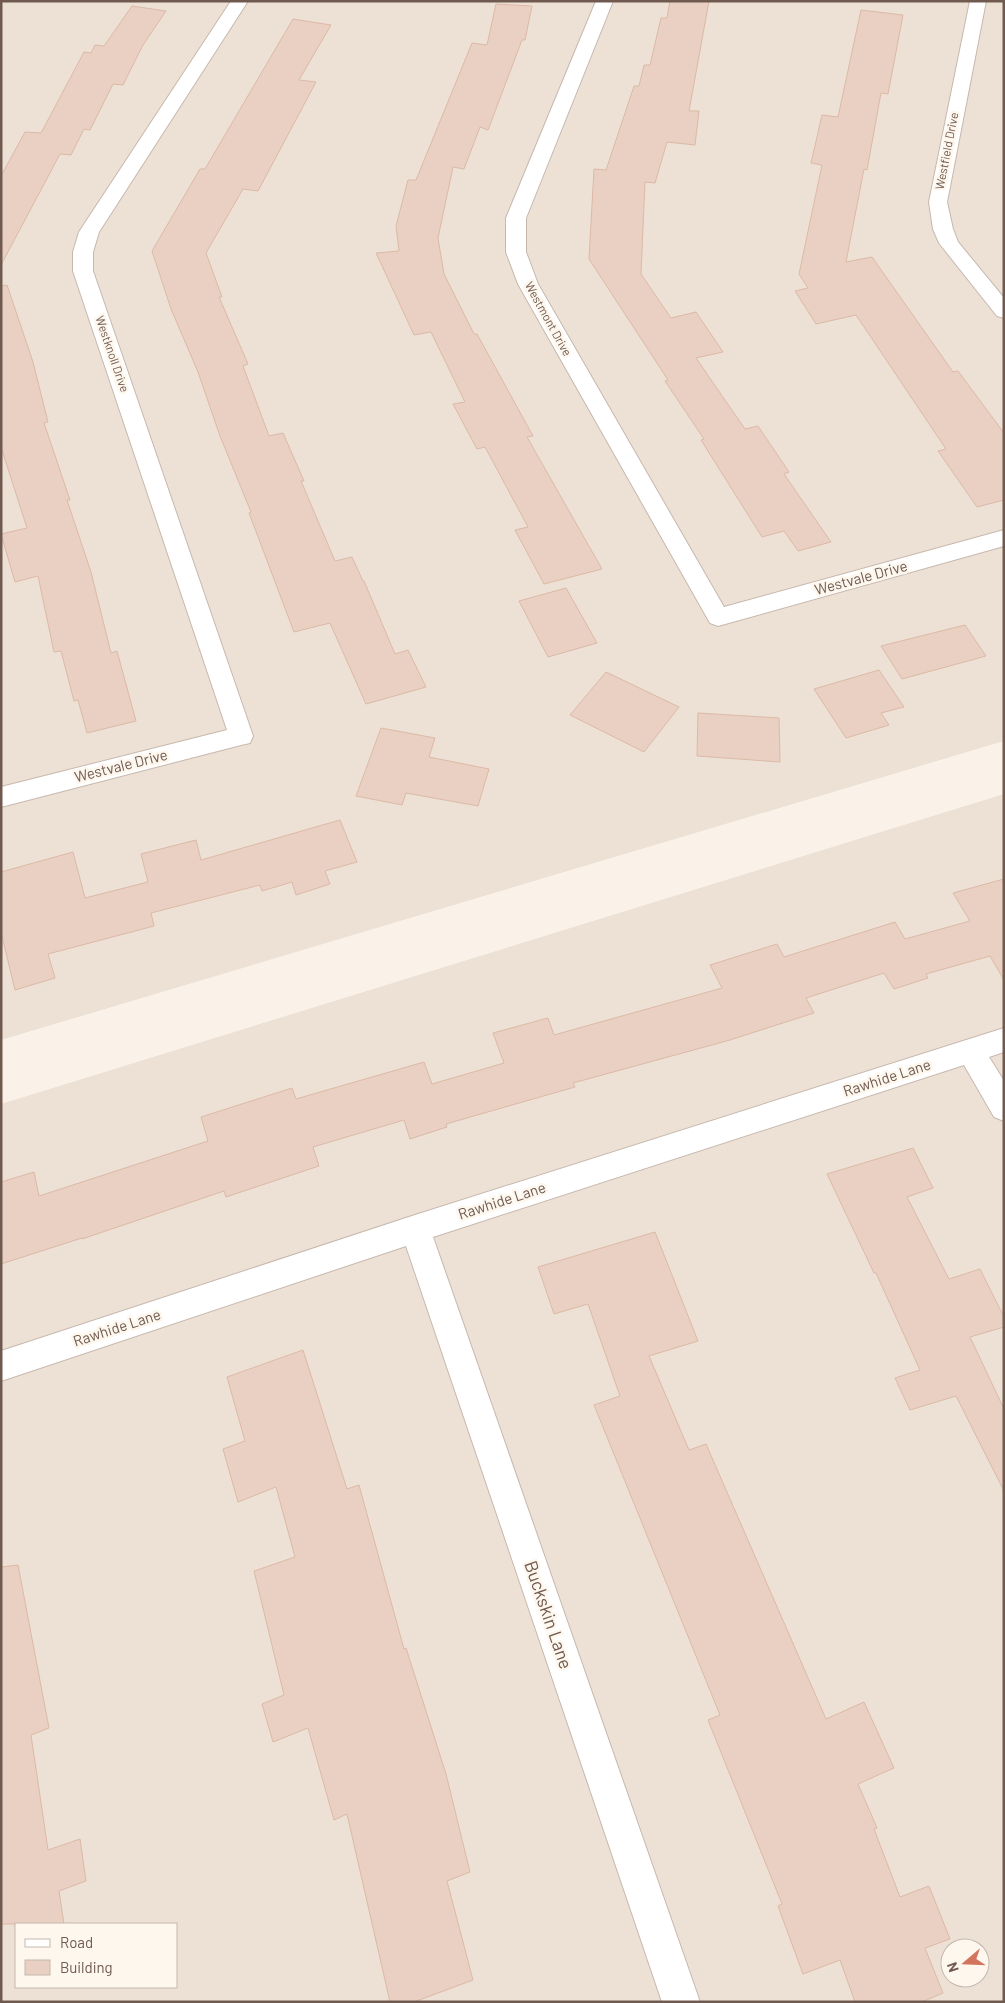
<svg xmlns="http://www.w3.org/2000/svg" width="1005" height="2003" font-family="Barlow,sans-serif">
	<rect width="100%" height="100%" fill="#faf2e8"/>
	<path fill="#ede1d5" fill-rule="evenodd" d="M 1,1 L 1004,1 L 1004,741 L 1,1040 Z
		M 1004,794 L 1004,2002 L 1,2002 L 1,1104 ZM 16,1924 L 176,1924 L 176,1987 L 16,1987 ZM 950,1948 L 980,1948 L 980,1978 L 950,1978 Z"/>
	<path fill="#e9d0c2" stroke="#dcb9a6" d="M 670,1 L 709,1 L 689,111 L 699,111 L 695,145 L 667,142 L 655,183 L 645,182 L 641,274 L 671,318 L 696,312 L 723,352 L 696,358 L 745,429 L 758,426 L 789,472 L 784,474 L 831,542 L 798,551 L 784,531 L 762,537 L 701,440 L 704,439 L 665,381 L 668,380 L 589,259 L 594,169 L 606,170 L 634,86 L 639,86 L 644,65 L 650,65 L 661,18 L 667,18 Z
		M 496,4 L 532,6 L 525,40 L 522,40 L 488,130 L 480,127 L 464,169 L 453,167 L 438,238 L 444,274 L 474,334 L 477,334 L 533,436 L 527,437 L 602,569 L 544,584 L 515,530 L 528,527 L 485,447 L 477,449 L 453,404 L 465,402 L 431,332 L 414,335 L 376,253 L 399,251 L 396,226 L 408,180 L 416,180 L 472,43 L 487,45 Z
		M 132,6 L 166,11 L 143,45 L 123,85 L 113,84 L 90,130 L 84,129 L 71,155 L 60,154 L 1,265 L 1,176 L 25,132 L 41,133 L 84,52 L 91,53 L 95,45 L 104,46 Z
		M 861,10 L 903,15 L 888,94 L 881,93 L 867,170 L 864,169 L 846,262 L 872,257 L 953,372 L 958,371 L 1004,433 L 1004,500 L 977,507 L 938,451 L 946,449 L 856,315 L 816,324 L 795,291 L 808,288 L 799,274 L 822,165 L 811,163 L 822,115 L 838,117 Z
		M 293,19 L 331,25 L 299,80 L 316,82 L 258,191 L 243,189 L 206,253 L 222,297 L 219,297 L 248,364 L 243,366 L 269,436 L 283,433 L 304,481 L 301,481 L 335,561 L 352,557 L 363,581 L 364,581 L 395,654 L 408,650 L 426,687 L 366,704 L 330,623 L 294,632 L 249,513 L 251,512 L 220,436 L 198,372 L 171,309 L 152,251 L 200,169 L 205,169 Z
		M 7,285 L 33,362 L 48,422 L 44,423 L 70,500 L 67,500 L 91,572 L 111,653 L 117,651 L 136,721 L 87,733 L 78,700 L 74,701 L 61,651 L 54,652 L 38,576 L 15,582 L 1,534 L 27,528 L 1,447 L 1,286 Z
		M 566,588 L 597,643 L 548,657 L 519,601 Z
		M 965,625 L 986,656 L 902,679 L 881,646 Z
		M 879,670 L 904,707 L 881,713 L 889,725 L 846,738 L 814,689 Z
		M 606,672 L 679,707 L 644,752 L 570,715 Z
		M 698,713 L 779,718 L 780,762 L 697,756 Z
		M 381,728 L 435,738 L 429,757 L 489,769 L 478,806 L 406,793 L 402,805 L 356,796 Z
		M 340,820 L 357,862 L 325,871 L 330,884 L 296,895 L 292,882 L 262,891 L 260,885 L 151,913 L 154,926 L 48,954 L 55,978 L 15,990 L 1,932 L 1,872 L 73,852 L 85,898 L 148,882 L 141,854 L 196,840 L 201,860 Z
		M 1004,879 L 1004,980 L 990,956 L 926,974 L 928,978 L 894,989 L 884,973 L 806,998 L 814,1013 L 730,1040 L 573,1083 L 575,1087 L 446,1124 L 447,1127 L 410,1139 L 404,1120 L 313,1147 L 319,1166 L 226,1197 L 224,1191 L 82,1239 L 82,1238 L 1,1264 L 1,1182 L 34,1172 L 39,1196 L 208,1141 L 201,1117 L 292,1088 L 296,1099 L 424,1062 L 432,1084 L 504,1063 L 493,1033 L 548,1018 L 554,1035 L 722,988 L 710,965 L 777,944 L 784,957 L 895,922 L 905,939 L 970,921 L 953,893 Z
		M 913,1148 L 933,1188 L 907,1197 L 949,1279 L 980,1269 L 1004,1317 L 1004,1327 L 970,1337 L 1004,1409 L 1004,1491 L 956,1396 L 910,1410 L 895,1378 L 920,1370 L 876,1273 L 874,1273 L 827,1174 Z
		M 655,1232 L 698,1341 L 649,1356 L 689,1450 L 706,1444 L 826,1719 L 864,1702 L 894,1768 L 858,1784 L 877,1828 L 874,1829 L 900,1897 L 929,1886 L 950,1939 L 925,1948 L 943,1993 L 922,2002 L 855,2002 L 840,1960 L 803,1974 L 778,1906 L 782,1904 L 708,1720 L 720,1715 L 594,1405 L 620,1396 L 588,1304 L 554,1314 L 538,1267 Z
		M 303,1350 L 347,1489 L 359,1485 L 404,1649 L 406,1648 L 446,1774 L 470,1872 L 447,1881 L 473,1980 L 414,2002 L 390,2002 L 347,1814 L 334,1820 L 308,1728 L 273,1742 L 262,1704 L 284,1695 L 254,1571 L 295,1557 L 276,1487 L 238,1502 L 223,1449 L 245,1441 L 227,1377 Z
		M 18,1565 L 49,1728 L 31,1735 L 48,1850 L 80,1839 L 86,1881 L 59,1891 L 64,1924 L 1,1924 L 1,1567 Z"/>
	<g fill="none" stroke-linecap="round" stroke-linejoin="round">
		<defs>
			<path id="minor" d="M 231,1 L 248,1 L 99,232 L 93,252 L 93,271 L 253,736 L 250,743 L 241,745 L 1,807 L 1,787 L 227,730 L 73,271 L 73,252 L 79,232 Z
				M 596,1 L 613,1 L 526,218 L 526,252 L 538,284 L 724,607 L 1004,530 L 1004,546 L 718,626 L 710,623 L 518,284 L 506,252 L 506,218 Z
				M 970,1 L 986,1 L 947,202 L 953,229 L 958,242 L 1004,298 L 1004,318 L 997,316 L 939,243 L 933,229 L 929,202 Z
				M 1004,1028 L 1004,1052 L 989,1057 L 1004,1081 L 1004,1121 L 994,1117 L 964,1065 L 433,1237 L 700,2002 L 662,2002 L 406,1246 L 1,1381 L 1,1351 L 415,1215 Z"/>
		</defs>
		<use href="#minor" stroke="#c7b8ae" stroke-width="2"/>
		<use href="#minor" fill="#fff" fill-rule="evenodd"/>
	</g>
	<g text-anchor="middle" stroke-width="5" stroke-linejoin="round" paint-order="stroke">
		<g font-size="12" fill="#705a50" stroke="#fdf7ee">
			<text transform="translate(947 151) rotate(-79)" y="4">Westfield Drive</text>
			<text transform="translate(548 319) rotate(61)" y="4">Westmont Drive</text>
			<text transform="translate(112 354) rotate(71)" y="4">Westknoll Drive</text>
		</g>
		<g font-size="15" fill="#705a50" stroke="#fdf7ee">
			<text transform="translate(861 578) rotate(-15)" y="5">Westvale Drive</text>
			<text transform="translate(121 766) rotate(-14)" y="5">Westvale Drive</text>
			<text transform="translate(887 1078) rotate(-18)" y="5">Rawhide Lane</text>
			<text transform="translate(502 1201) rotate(-18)" y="5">Rawhide Lane</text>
			<text transform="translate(117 1328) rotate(-18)" y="5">Rawhide Lane</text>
		</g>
		<g font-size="18" fill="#705a50" stroke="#fdf7ee">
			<text transform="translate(548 1615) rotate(71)" y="6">Buckskin Lane</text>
		</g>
	</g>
	<rect width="1005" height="2003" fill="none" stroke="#705a50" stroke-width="5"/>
	<rect x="15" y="1923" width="162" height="65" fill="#fdf7ee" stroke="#c5b8af"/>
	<rect x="25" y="1939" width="25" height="8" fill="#ffffff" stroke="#c5b8af"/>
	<text x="60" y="1948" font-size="15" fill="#705a50">Road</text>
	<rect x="25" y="1960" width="25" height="15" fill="#e9d0c2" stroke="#c5b8af"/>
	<text x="60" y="1973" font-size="15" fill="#705a50">Building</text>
	<g transform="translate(965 1963) rotate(251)"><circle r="24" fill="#fdf7ee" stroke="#c5b8af"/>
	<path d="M0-4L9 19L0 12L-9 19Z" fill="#d3755e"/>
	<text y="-8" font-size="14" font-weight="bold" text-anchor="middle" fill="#705a50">N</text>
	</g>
</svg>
